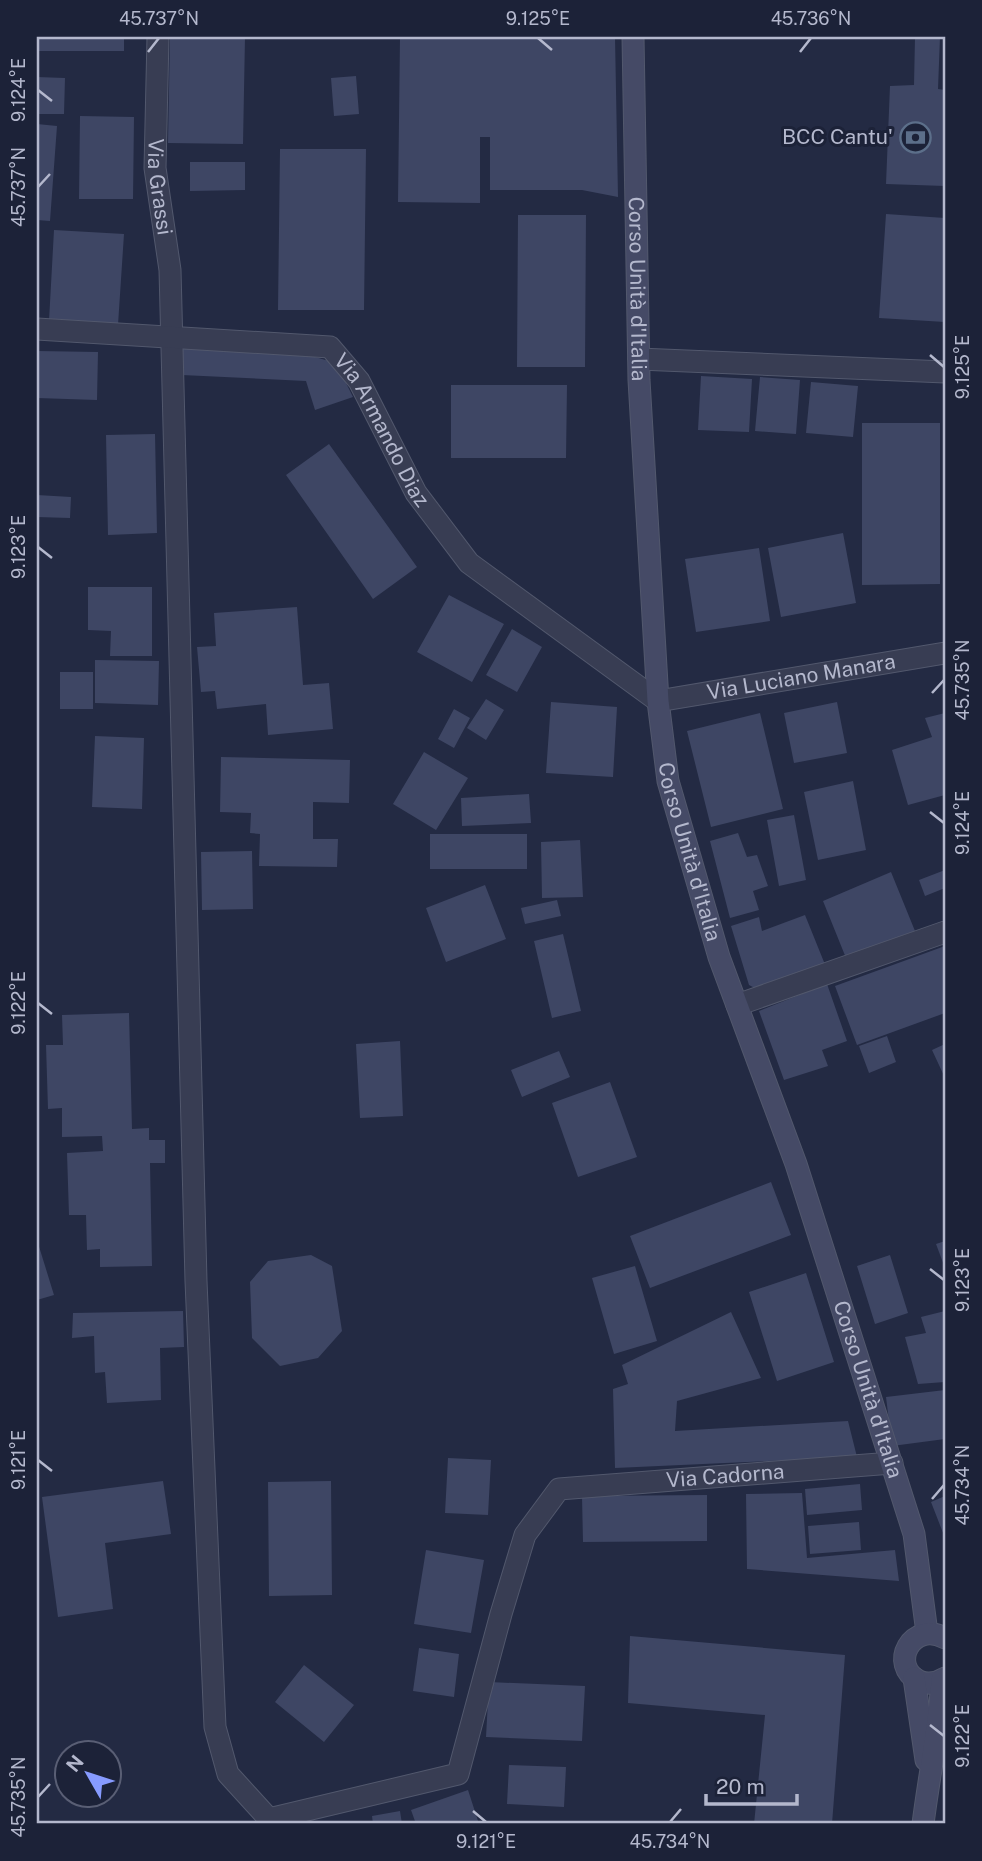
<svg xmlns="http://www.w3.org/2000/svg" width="982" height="1861" font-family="'Public Sans',sans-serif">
	<rect width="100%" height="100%" fill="#232a43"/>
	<path fill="#3e4664" d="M 37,37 L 124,37 L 124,51 L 37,51 Z
		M 170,37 L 245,37 L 243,144 L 168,143 Z
		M 400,37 L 615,37 L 618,197 L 582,190 L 490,190 L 490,137 L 480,137 L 480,203 L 398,202 Z
		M 915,37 L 940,37 L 938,89 L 945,90 L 945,186 L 886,184 L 890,86 L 914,85 Z
		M 356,76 L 359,114 L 334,116 L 331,78 Z
		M 37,77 L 65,78 L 64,114 L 37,114 Z
		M 80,116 L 134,117 L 133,199 L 79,199 Z
		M 37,124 L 57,126 L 50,221 L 37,220 Z
		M 280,149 L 366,149 L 364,310 L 278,310 Z
		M 190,162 L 245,162 L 245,190 L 190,191 Z
		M 886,214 L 945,218 L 945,322 L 879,318 Z
		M 518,215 L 586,215 L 585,367 L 517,367 Z
		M 54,230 L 124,234 L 118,325 L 49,321 Z
		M 183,344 L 287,349 L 336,363 L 353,397 L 315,410 L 306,381 L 182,375 Z
		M 37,351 L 98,352 L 97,400 L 37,398 Z
		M 701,376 L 752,379 L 749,432 L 698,430 Z
		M 760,377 L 800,380 L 796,434 L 755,431 Z
		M 811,382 L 858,386 L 853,437 L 806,433 Z
		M 451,385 L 567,385 L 566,458 L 451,458 Z
		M 862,423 L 940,423 L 940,584 L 862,585 Z
		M 155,434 L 157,533 L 108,535 L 106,435 Z
		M 329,444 L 417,567 L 373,599 L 286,475 Z
		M 37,495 L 71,497 L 70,518 L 37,517 Z
		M 843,533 L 856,603 L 781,617 L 768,548 Z
		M 759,548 L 770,621 L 696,632 L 685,559 Z
		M 88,587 L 152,587 L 152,656 L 110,656 L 111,631 L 88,630 Z
		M 449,595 L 504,624 L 472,682 L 417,652 Z
		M 297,607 L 303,685 L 329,683 L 333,729 L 268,735 L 266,704 L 217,709 L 215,691 L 201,692 L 197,647 L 216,646 L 214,613 Z
		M 512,629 L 542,647 L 517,692 L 486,675 Z
		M 95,660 L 159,661 L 158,705 L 95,703 Z
		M 60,672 L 93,672 L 93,709 L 60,709 Z
		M 486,699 L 504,710 L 486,740 L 467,728 Z
		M 551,702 L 617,707 L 613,777 L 546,773 Z
		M 837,702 L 847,753 L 794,763 L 784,713 Z
		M 454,709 L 470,718 L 454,748 L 438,739 Z
		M 760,713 L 783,809 L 711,827 L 687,731 Z
		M 945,713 L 945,795 L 908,805 L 892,750 L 932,737 L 925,718 Z
		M 95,736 L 144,738 L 142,809 L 92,807 Z
		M 424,752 L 468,778 L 436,830 L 393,804 Z
		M 221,757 L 350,760 L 349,803 L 313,802 L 313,839 L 338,839 L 337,867 L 259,866 L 260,834 L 250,833 L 251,813 L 220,812 Z
		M 853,781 L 866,850 L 818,860 L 804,792 Z
		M 529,794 L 531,823 L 462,826 L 461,798 Z
		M 794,815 L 806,880 L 779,886 L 767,820 Z
		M 738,833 L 747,857 L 757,855 L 768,886 L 753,891 L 759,910 L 730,918 L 710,841 Z
		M 430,834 L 527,834 L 527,869 L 430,869 Z
		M 580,840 L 583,897 L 542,898 L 541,842 Z
		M 252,851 L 253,909 L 202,910 L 201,852 Z
		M 945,870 L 945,888 L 925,896 L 919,880 Z
		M 891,872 L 915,931 L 846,958 L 823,901 Z
		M 485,885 L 506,939 L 446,962 L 426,908 Z
		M 557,900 L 561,916 L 525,924 L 521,908 Z
		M 805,915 L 826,967 L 766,994 L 749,985 L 731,926 L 759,917 L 762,931 Z
		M 563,934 L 581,1011 L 552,1018 L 534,941 Z
		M 945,946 L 945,1013 L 857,1045 L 835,986 Z
		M 827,984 L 847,1041 L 822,1050 L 828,1066 L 784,1080 L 759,1011 Z
		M 129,1013 L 132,1129 L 149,1128 L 149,1140 L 165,1140 L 165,1163 L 150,1163 L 152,1266 L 100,1267 L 100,1249 L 87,1250 L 86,1215 L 69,1215 L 67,1153 L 103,1151 L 102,1136 L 62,1137 L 62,1108 L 48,1109 L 46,1045 L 63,1045 L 62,1015 Z
		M 887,1036 L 896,1062 L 869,1073 L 859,1046 Z
		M 400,1041 L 403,1116 L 360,1118 L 356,1044 Z
		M 945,1044 L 945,1078 L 932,1050 Z
		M 559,1051 L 570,1077 L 522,1097 L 511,1070 Z
		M 610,1082 L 637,1157 L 578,1177 L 552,1103 Z
		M 771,1182 L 791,1235 L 650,1288 L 630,1236 Z
		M 37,1240 L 54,1295 L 37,1300 Z
		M 945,1241 L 945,1268 L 936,1244 Z
		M 311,1255 L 332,1266 L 342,1331 L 318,1358 L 280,1366 L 252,1338 L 250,1282 L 268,1261 Z
		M 890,1255 L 908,1313 L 875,1324 L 857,1266 Z
		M 635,1266 L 657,1341 L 614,1354 L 592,1278 Z
		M 806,1273 L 834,1362 L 777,1381 L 749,1292 Z
		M 183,1311 L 184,1347 L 160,1348 L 161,1400 L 107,1403 L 105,1372 L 95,1373 L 94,1336 L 72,1338 L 73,1313 Z
		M 945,1311 L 945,1382 L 918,1384 L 905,1337 L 926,1333 L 921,1317 Z
		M 731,1312 L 761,1378 L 677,1401 L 675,1431 L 848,1421 L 857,1457 L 615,1468 L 613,1389 L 628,1384 L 622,1365 Z
		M 945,1390 L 945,1439 L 892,1446 L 886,1397 Z
		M 448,1458 L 491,1460 L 488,1515 L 445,1513 Z
		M 163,1481 L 171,1534 L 105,1543 L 113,1609 L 58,1617 L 42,1497 Z
		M 331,1481 L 332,1595 L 269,1596 L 268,1482 Z
		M 860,1484 L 862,1510 L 807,1515 L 805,1489 Z
		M 802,1493 L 807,1558 L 895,1550 L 899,1581 L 747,1569 L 746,1494 Z
		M 707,1495 L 707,1541 L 583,1542 L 582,1496 Z
		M 945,1496 L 945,1538 L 931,1502 Z
		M 859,1522 L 861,1550 L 810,1554 L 808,1526 Z
		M 426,1550 L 484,1560 L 471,1633 L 414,1624 Z
		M 630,1636 L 845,1655 L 832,1824 L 754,1824 L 765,1715 L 628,1703 Z
		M 419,1648 L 459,1654 L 454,1697 L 413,1691 Z
		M 304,1665 L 354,1705 L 324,1742 L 275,1702 Z
		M 489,1682 L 585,1686 L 582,1741 L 486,1737 Z
		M 509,1765 L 566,1767 L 564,1807 L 507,1804 Z
		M 468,1790 L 479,1824 L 416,1824 L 411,1810 Z
		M 400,1811 L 402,1824 L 373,1824 L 372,1816 Z"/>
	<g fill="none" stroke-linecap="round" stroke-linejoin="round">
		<defs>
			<g id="minor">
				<path id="s1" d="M 158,37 L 155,168 L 170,270 L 196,1281 L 215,1727 L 228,1774 L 269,1819 L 458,1774 L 501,1614 L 525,1535 L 559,1489 L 892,1463"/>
				<path id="s2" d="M 37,329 L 330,347 L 359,381 L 416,493 L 469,563 L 658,701 L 945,653"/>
				<path d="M 639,359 L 945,372"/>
				<path d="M 737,1005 L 945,932"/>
			</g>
			<g id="secondary">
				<path id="s3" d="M 633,37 L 639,380 L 658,701 L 668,781 L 719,957 L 796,1164 L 914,1534 L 927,1633"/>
				<path d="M 945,1638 C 912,1620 888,1665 919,1681 C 928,1685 937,1683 945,1678"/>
				<path d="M 914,1678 L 926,1760"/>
				<path d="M 923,1824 C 929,1776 939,1729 942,1680"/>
			</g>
		</defs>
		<use href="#minor" stroke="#52586d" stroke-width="23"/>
		<use href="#secondary" stroke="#52586d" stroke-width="23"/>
		<use href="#minor" stroke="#383d53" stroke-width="21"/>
		<use href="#secondary" stroke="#454a66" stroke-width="21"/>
	</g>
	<path fill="none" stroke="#b4b8cd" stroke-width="2.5" d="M 538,38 L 552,50M 148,52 L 159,38M 800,52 L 811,38M 38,90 L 52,101M 38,187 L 50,174M 930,355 L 944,367M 38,547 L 52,558M 932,693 L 944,680M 930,812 L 944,823M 38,1003 L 52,1014M 930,1269 L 944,1280M 38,1460 L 52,1471M 932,1499 L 944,1485M 930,1725 L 944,1736M 38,1797 L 50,1784M 473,1811 L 486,1822M 670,1822 L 681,1809"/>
	<defs>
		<symbol id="bank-ring" viewBox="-11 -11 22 22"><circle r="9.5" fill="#1c2238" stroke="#5c6f8a" stroke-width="1.5"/><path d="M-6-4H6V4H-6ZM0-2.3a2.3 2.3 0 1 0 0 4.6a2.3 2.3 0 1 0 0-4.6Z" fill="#5c6f8a"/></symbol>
	</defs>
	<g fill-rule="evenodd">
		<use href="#bank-ring" x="898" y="120" width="35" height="35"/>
	</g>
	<g text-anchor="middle" stroke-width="6" stroke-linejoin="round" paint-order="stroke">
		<g font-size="21" fill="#b4b8cd" stroke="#1c2238" text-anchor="end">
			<text x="893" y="144">BCC Cantu'</text>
		</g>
		<g font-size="21" fill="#b4b8cd" stroke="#1c2238">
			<text dy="7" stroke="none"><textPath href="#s1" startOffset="150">Via Grassi</textPath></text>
			<text dy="7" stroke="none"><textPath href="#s3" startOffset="252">Corso Unità d'Italia</textPath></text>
			<text dy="7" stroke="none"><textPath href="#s2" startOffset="392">Via Armando Diaz</textPath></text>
			<text dy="7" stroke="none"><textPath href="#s2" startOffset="931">Via Luciano Manara</textPath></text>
			<text dy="7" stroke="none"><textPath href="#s3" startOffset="819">Corso Unità d'Italia</textPath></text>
			<text dy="7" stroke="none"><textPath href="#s3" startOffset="1386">Corso Unità d'Italia</textPath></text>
			<text dy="7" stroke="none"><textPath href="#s1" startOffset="2468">Via Cadorna</textPath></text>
		</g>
	</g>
	<rect width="982" height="1861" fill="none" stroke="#1c2238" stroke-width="77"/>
	<g transform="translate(88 1774) rotate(309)"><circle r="33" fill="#1c2238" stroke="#595e74" stroke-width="2"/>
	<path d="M0-5L12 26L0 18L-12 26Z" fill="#879bff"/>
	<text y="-10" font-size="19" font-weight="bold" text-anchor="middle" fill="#b4b8cd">N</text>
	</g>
	<path d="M706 1794v10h91v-10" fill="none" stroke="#b4b8cd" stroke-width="3.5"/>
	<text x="716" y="1794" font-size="21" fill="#b4b8cd" stroke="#1c2238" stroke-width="5" paint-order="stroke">20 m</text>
	<rect x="38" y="38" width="906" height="1784" fill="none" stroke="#b4b8cd" stroke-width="2.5"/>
	<g font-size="18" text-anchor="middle" fill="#b4b8cd">
		<text x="159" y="25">45.737°N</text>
		<text x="538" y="25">9.125°E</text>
		<text x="811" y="25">45.736°N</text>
		<text transform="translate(19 90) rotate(-90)" y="6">9.124°E</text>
		<text transform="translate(19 187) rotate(-90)" y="6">45.737°N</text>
		<text transform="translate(963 367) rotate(-90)" y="6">9.125°E</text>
		<text transform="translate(19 547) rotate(-90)" y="6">9.123°E</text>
		<text transform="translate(963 680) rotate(-90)" y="6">45.735°N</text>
		<text transform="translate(963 823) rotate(-90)" y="6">9.124°E</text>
		<text transform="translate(19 1003) rotate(-90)" y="6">9.122°E</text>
		<text transform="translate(963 1280) rotate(-90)" y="6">9.123°E</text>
		<text transform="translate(19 1460) rotate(-90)" y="6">9.121°E</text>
		<text transform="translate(963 1485) rotate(-90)" y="6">45.734°N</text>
		<text transform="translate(963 1736) rotate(-90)" y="6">9.122°E</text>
		<text transform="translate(19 1797) rotate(-90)" y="6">45.735°N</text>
		<text x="486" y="1848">9.121°E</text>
		<text x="670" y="1848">45.734°N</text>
	</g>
</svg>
